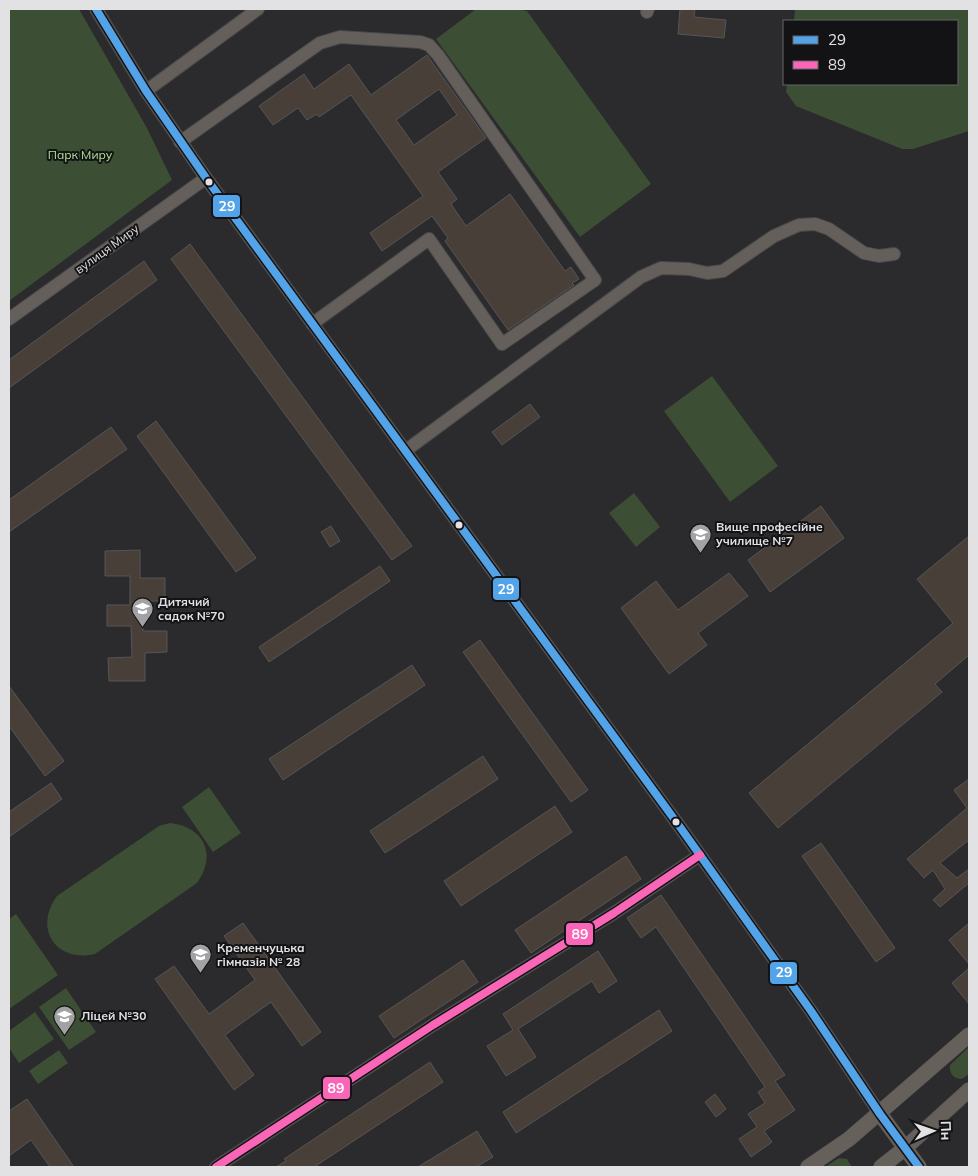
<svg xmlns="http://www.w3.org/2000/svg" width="978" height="1176" font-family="Mulish,sans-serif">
	<rect width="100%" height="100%" fill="#2b2a2c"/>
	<path fill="#3c4e33" d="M 9,9 L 79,9 L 147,128 L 172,180 L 9,301 Z
		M 476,9 L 518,9 L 527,11 L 651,184 L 580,237 L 436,39 Z
		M 795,9 L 969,9 L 969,131 L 913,149 L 902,149 L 796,106 L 786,92 L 787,84 L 957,84 L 957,21 L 794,21 Z
		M 712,376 L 778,466 L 730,502 L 664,411 Z
		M 634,493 L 660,527 L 636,547 L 609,513 Z
		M 209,787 L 241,833 L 213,852 L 182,807 Z
		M 170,823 C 205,827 217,855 197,883 L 95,954 C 56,963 33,929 57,896 L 159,826 Z
		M 16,914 L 58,975 L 9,1009 L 9,919 Z
		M 66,988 L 96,1032 L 69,1050 L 39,1007 Z
		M 35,1012 L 54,1039 L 19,1063 L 9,1048 L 9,1031 Z
		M 969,1047 L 969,1074 L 962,1079 C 954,1079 949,1074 950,1065 Z
		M 59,1050 L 68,1063 L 38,1084 L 29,1071 Z
		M 839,1158 L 847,1159 L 852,1167 L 825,1167 Z"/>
	<path fill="#483f38" stroke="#575556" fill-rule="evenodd" d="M 680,9 L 695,9 L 694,17 L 726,20 L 724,38 L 678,34 Z
		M 427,55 L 486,138 L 438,172 L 457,199 L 451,204 L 466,226 L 510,194 L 565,271 L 571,267 L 579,279 L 572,283 L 574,285 L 508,330 L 445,241 L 448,238 L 432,216 L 382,251 L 370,233 L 423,196 L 351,95 L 319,117 L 317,114 L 307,120 L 298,108 L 273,125 L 259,106 L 304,74 L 314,89 L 349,64 L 371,95 ZM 439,89 L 457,115 L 414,145 L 396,120 Z
		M 190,244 L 412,546 L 392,560 L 171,259 Z
		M 144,261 L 157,280 L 9,388 L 9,360 Z
		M 530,404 L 540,417 L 502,445 L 492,432 Z
		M 156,421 L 256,558 L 236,572 L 137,436 Z
		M 111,427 L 127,449 L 9,532 L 9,500 Z
		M 821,506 L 844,538 L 770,592 L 748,560 Z
		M 331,526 L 340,541 L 330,547 L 321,532 Z
		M 969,536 L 969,655 L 935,684 L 942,692 L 778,828 L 749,793 L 953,623 L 917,579 Z
		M 140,550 L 140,578 L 165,578 L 165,601 L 142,601 L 143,631 L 167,631 L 167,652 L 145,653 L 145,681 L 109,681 L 108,658 L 132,657 L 131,626 L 107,626 L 107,605 L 130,605 L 130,576 L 105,576 L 105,551 Z
		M 380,566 L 390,581 L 269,662 L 259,647 Z
		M 729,573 L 748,596 L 698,633 L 707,645 L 669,674 L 621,608 L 656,581 L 678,610 Z
		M 480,640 L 588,790 L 571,802 L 463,652 Z
		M 412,665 L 425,685 L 283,780 L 269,759 Z
		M 9,686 L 64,761 L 45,776 L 9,726 Z
		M 483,756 L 498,779 L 385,853 L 370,831 Z
		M 969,779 L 969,840 L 940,863 L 957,878 L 969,869 L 969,883 L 940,907 L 933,900 L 945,889 L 933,870 L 924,878 L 907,859 L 967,808 L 954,790 Z
		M 51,783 L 62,799 L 9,837 L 9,812 Z
		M 555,806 L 572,832 L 461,906 L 444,881 Z
		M 821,843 L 895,948 L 876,962 L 802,856 Z
		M 626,856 L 641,879 L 531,953 L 515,930 Z
		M 661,895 L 785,1075 L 775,1081 L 795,1110 L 764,1131 L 772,1142 L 751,1157 L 739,1139 L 757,1127 L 748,1114 L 765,1103 L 758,1092 L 765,1087 L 656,927 L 641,938 L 627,918 Z
		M 243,923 L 321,1032 L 302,1046 L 271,1002 L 225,1035 L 254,1075 L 234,1090 L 155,979 L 174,966 L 209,1014 L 255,980 L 224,936 Z
		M 969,923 L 969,964 L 949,940 Z
		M 598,951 L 617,981 L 599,993 L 592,981 L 518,1029 L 536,1057 L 506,1076 L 487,1046 L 513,1030 L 503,1014 Z
		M 463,960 L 478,982 L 394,1038 L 379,1016 Z
		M 969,968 L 969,1004 L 952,983 Z
		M 659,1010 L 672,1031 L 516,1133 L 503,1112 Z
		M 430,1062 L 443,1082 L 314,1167 L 276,1167 L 286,1161 L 284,1159 Z
		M 715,1094 L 726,1109 L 716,1117 L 705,1102 Z
		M 27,1099 L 74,1167 L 50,1167 L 31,1140 L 9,1156 L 9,1111 Z
		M 477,1131 L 493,1157 L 476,1167 L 418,1167 Z"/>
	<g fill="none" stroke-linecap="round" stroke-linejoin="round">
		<defs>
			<path id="minor" d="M 96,9 L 146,91 L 206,178 L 680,827 L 811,1011 L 880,1114
				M 647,12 L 648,9
				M 146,91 L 258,9
				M 180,142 L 320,43 L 340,37 L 420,42 L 429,45 L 438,55 L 595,280 L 502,344 L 429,239 L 312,324
				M 9,319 L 206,178
				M 405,451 L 641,277 L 661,268 L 689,269 L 707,273 L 723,271 L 774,236 L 799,225 L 815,224 L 829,229 L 864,253 L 879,256 L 894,254
				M 216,1167 L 433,1025 L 614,913 L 700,855"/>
			<path id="major" d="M 880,1114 L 919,1167
				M 808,1167 L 849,1139 L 969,1035
				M 881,1167 L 904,1149 L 969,1090"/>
		</defs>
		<use href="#minor" stroke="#484749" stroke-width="14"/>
		<use href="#major" stroke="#484749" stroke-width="16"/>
		<use href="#minor" stroke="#655f5b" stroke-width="12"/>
		<use href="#major" stroke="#66605b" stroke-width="15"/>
		<defs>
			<path id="bus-1" d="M 96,9 L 146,91 L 206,178 L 680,827 L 811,1011 L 880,1114 L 919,1167"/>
			<path id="bus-2" d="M 216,1167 L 433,1025 L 614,913 L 700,855"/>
		</defs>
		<use href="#bus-1" stroke="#131214" stroke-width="11"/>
		<use href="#bus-2" stroke="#131214" stroke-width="11"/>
		<use href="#bus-1" stroke="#53a3e8" stroke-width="8"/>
		<use href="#bus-2" stroke="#fa66b7" stroke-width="8"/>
	</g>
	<defs>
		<symbol id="university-pin" viewBox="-11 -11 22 30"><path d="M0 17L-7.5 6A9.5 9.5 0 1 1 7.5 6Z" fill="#a2a1a4" stroke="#131214"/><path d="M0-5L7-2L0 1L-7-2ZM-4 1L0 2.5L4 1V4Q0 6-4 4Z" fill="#fff"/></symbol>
		<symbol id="school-pin" viewBox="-11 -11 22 30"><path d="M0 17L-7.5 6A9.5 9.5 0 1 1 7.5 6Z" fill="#a2a1a4" stroke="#131214"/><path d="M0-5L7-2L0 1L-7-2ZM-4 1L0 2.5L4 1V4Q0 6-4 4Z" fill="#fff"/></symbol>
	</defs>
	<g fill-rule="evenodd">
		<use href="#university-pin" x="688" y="522" width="25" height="34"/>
		<use href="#school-pin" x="130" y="596" width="25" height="34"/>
		<use href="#school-pin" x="188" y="942" width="25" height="34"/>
		<use href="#school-pin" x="52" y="1004" width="25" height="34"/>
	</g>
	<g fill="#e2e1e4" stroke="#131214" stroke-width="2">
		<circle cx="209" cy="182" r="4.5"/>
		<circle cx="459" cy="525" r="4.5"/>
		<circle cx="676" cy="822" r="4.5"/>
	</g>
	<g text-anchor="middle" stroke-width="4" stroke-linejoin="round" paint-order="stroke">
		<g font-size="12" fill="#aee394" stroke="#131214">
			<text x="80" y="159">Парк Миру</text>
		</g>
		<g font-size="12" fill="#e2e1e4" stroke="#131214">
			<text transform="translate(107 249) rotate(-36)" y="4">вулиця Миру</text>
		</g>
		<g font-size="12" font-weight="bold" fill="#e2e1e4" stroke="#131214" text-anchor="start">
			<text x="716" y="531">Вище професійне<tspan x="716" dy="14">училище №7</tspan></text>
			<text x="158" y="606">Дитячий<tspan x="158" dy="14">садок №70</tspan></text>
			<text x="217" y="952">Кременчуцька<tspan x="217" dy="14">гімназія № 28</tspan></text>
			<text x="81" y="1020">Ліцей №30</text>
		</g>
	</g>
	<g stroke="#131214" stroke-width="2">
		<rect x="212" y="194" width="29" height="24" rx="5" fill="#53a3e8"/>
		<rect x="492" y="577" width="28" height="24" rx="5" fill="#53a3e8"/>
		<rect x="565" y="922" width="29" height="24" rx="5" fill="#fa66b7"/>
		<rect x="769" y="961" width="29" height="24" rx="5" fill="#53a3e8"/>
		<rect x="322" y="1076" width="29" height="24" rx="5" fill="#fa66b7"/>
	</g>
	<g font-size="14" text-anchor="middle" font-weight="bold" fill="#fff">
		<text x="227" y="211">29</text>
		<text x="506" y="594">29</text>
		<text x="580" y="939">89</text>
		<text x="784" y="977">29</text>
		<text x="336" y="1093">89</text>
	</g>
	<rect width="978" height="1176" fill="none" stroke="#e2e1e4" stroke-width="20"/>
	<rect x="783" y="20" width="175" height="65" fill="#131214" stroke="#666567"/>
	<rect x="793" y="36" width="25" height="8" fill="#53a3e8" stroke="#666567"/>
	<text x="828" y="45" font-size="15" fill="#e2e1e4">29</text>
	<rect x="793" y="61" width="25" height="8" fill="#fa66b7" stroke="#666567"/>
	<text x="828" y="70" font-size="15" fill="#e2e1e4">89</text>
	<g transform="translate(933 1131) rotate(88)" stroke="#131214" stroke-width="4" paint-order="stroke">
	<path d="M0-4L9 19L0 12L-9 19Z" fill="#e2e1e4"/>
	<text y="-8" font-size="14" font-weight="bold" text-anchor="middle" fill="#e2e1e4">Пн</text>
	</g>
</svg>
